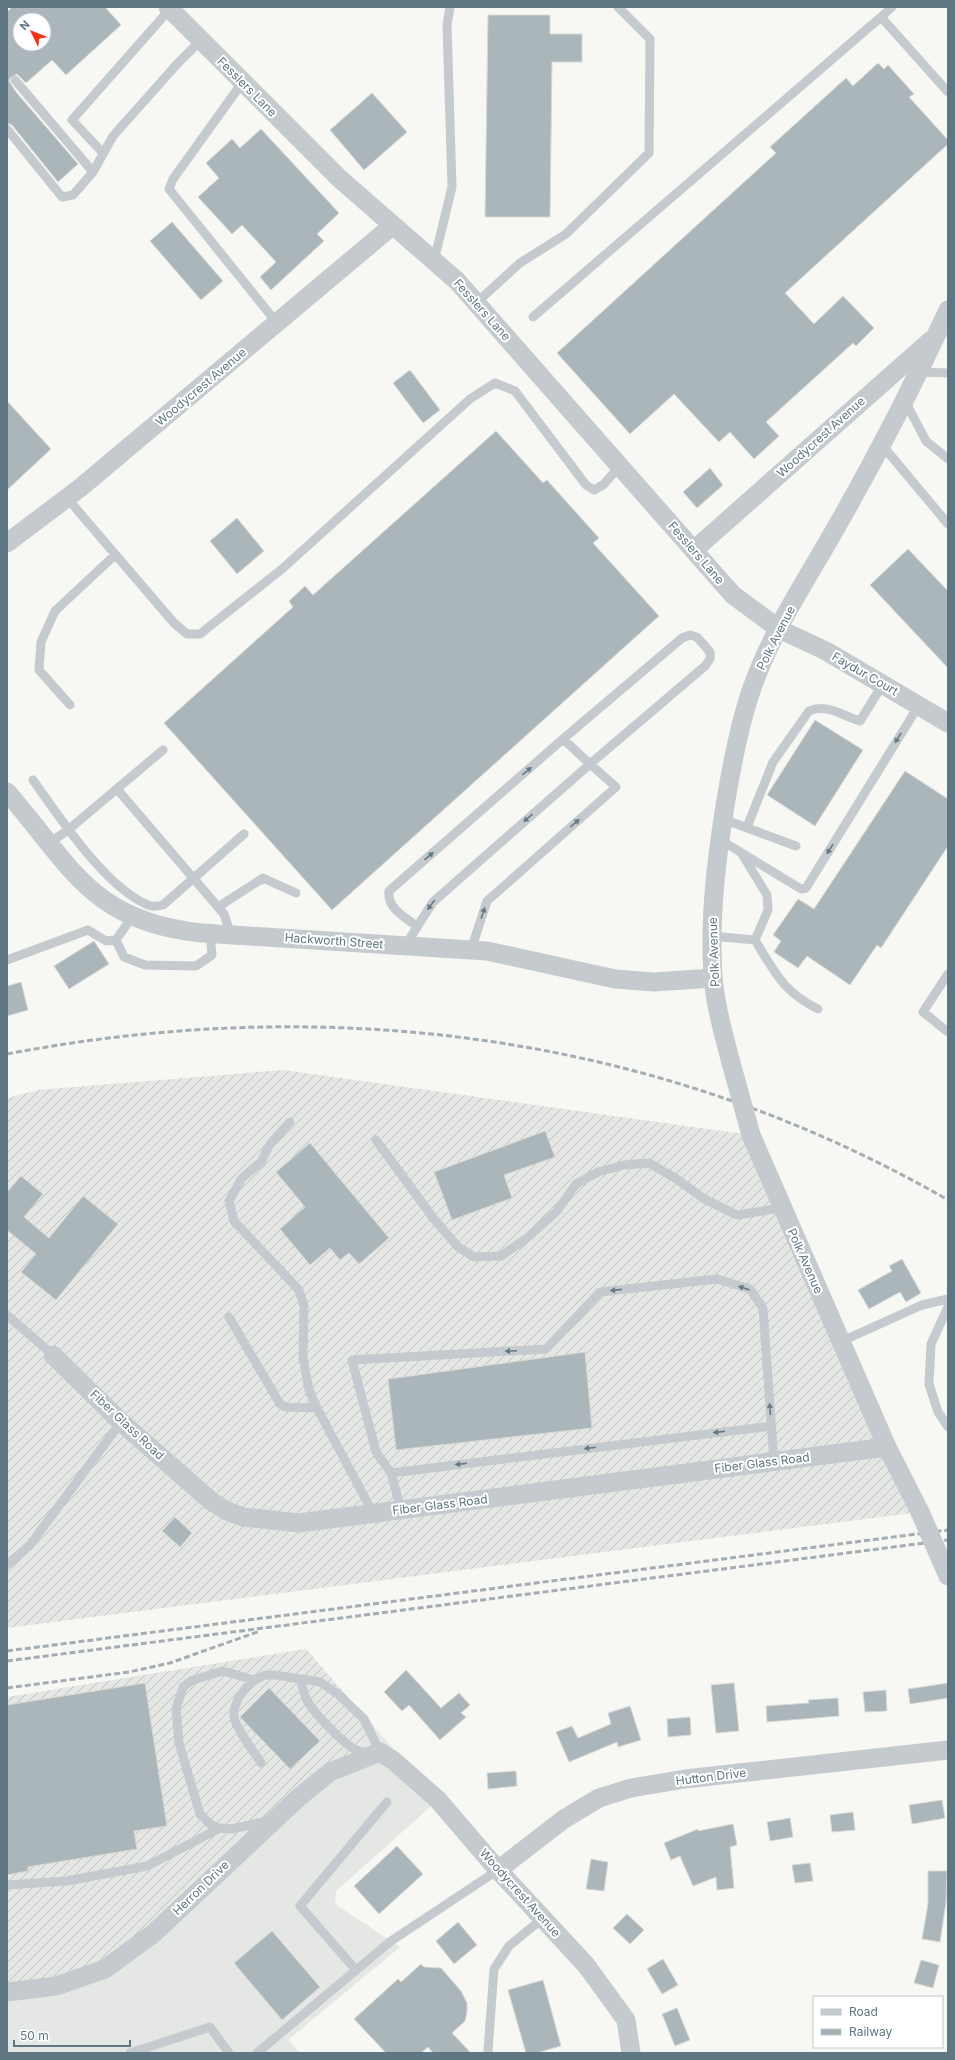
<svg xmlns="http://www.w3.org/2000/svg" width="955" height="2060" font-family="Inter,sans-serif">
	<defs>
		<pattern id="industrial-furrows" width="10" height="10" patternUnits="userSpaceOnUse"><rect width="10" height="10" fill="#e5e7e5"/><path d="M-1 1l2-2M0 10L10 0M9 11l2-2" fill="none" stroke="#bdc0bf"/></pattern>
	</defs>
	<rect width="100%" height="100%" fill="#f7f7f4"/>
	<path fill="#e5e7e5" d="M 376,1729 L 438,1800 L 336,1891 L 335,1904 L 400,1947 L 288,2040 L 300,2053 L 7,2053 L 7,1992 L 238,1853 Z"/>
	<path fill="url(#industrial-furrows)" d="M 283,1070 L 751,1135 L 920,1512 L 7,1628 L 7,1098 L 38,1090 Z
		M 306,1649 L 376,1729 L 105,1969 L 7,1992 L 7,1697 Z"/>
	<path fill="#aab6ba" stroke="#d9d9d6" fill-rule="evenodd" d="M 12,7 L 105,7 L 121,25 L 66,75 L 52,60 L 26,83 L 17,74 L 10,78 L 9,81 L 16,92 L 78,164 L 58,182 L 12,125 L 7,123 L 7,12 ZM 20,20 L 44,20 L 44,44 L 20,44 Z
		M 488,15 L 550,15 L 550,34 L 582,34 L 582,62 L 552,62 L 550,217 L 485,217 Z
		M 878,63 L 884,69 L 888,65 L 914,94 L 909,97 L 948,140 L 948,144 L 785,293 L 814,324 L 843,296 L 874,328 L 856,346 L 853,343 L 766,422 L 779,436 L 754,459 L 730,432 L 719,442 L 674,394 L 630,434 L 557,353 L 776,153 L 770,147 L 846,78 L 853,86 Z
		M 372,93 L 407,132 L 364,170 L 330,130 Z
		M 261,129 L 339,213 L 317,234 L 324,241 L 271,290 L 260,277 L 276,262 L 242,225 L 232,234 L 198,197 L 219,178 L 206,163 L 232,139 L 240,148 Z
		M 172,222 L 223,281 L 201,300 L 150,241 Z
		M 410,370 L 440,410 L 423,423 L 393,383 Z
		M 7,401 L 51,449 L 7,490 Z
		M 496,431 L 543,483 L 547,480 L 599,538 L 593,543 L 659,616 L 332,910 L 164,723 L 293,607 L 289,601 L 305,586 L 313,595 Z
		M 710,468 L 723,485 L 697,508 L 683,492 Z
		M 237,518 L 264,551 L 237,574 L 210,541 Z
		M 908,549 L 948,591 L 948,668 L 870,585 Z
		M 815,720 L 863,750 L 815,826 L 767,795 Z
		M 905,771 L 948,799 L 948,846 L 881,948 L 877,945 L 850,985 L 807,956 L 798,968 L 774,952 L 781,941 L 773,935 L 798,899 L 814,909 Z
		M 94,941 L 109,964 L 69,989 L 54,966 Z
		M 21,982 L 28,1010 L 7,1016 L 7,986 Z
		M 545,1131 L 555,1157 L 504,1175 L 512,1198 L 452,1220 L 434,1172 Z
		M 310,1143 L 389,1238 L 359,1264 L 349,1253 L 340,1260 L 330,1248 L 310,1265 L 280,1229 L 305,1207 L 276,1172 Z
		M 21,1176 L 43,1194 L 24,1217 L 49,1238 L 83,1196 L 118,1224 L 56,1300 L 21,1272 L 36,1254 L 7,1230 L 7,1192 Z
		M 902,1259 L 921,1293 L 906,1302 L 900,1292 L 869,1309 L 858,1290 L 892,1271 L 889,1266 Z
		M 585,1352 L 592,1428 L 396,1450 L 388,1379 Z
		M 175,1517 L 192,1533 L 180,1547 L 162,1531 Z
		M 406,1670 L 441,1708 L 459,1693 L 470,1705 L 461,1713 L 466,1717 L 440,1740 L 409,1705 L 402,1711 L 384,1692 Z
		M 145,1683 L 167,1826 L 134,1831 L 137,1849 L 28,1867 L 28,1871 L 7,1875 L 7,1705 Z
		M 734,1683 L 739,1731 L 716,1733 L 711,1685 Z
		M 948,1683 L 948,1698 L 910,1704 L 908,1689 Z
		M 269,1688 L 320,1741 L 290,1769 L 240,1717 Z
		M 886,1690 L 887,1711 L 865,1712 L 863,1692 Z
		M 838,1698 L 839,1716 L 767,1722 L 766,1706 L 809,1703 L 808,1700 Z
		M 630,1706 L 641,1740 L 618,1747 L 617,1742 L 569,1762 L 556,1732 L 572,1726 L 578,1738 L 611,1724 L 608,1713 Z
		M 690,1717 L 691,1735 L 668,1737 L 667,1719 Z
		M 516,1771 L 517,1786 L 488,1789 L 487,1773 Z
		M 942,1800 L 945,1818 L 912,1824 L 909,1805 Z
		M 853,1812 L 855,1830 L 832,1832 L 830,1815 Z
		M 790,1818 L 793,1837 L 770,1841 L 767,1822 Z
		M 733,1824 L 737,1845 L 730,1847 L 734,1888 L 717,1890 L 716,1877 L 693,1886 L 680,1856 L 671,1860 L 664,1843 L 698,1829 L 698,1831 Z
		M 397,1846 L 423,1874 L 379,1914 L 354,1886 Z
		M 591,1859 L 608,1862 L 604,1891 L 586,1889 Z
		M 810,1863 L 813,1881 L 795,1883 L 792,1865 Z
		M 928,1871 L 947,1871 L 946,1902 L 940,1942 L 922,1939 L 928,1904 Z
		M 627,1914 L 644,1930 L 630,1944 L 613,1928 Z
		M 458,1922 L 477,1945 L 454,1964 L 436,1941 Z
		M 272,1931 L 320,1987 L 282,2020 L 234,1963 Z
		M 663,1959 L 678,1985 L 662,1994 L 647,1969 Z
		M 921,1960 L 939,1965 L 933,1988 L 914,1983 Z
		M 421,1964 L 424,1967 L 441,1968 L 461,1991 L 467,2003 L 467,2012 L 465,2021 L 452,2033 L 471,2053 L 433,2053 L 428,2047 L 421,2053 L 386,2053 L 354,2019 L 398,1979 L 401,1982 Z
		M 543,1980 L 561,2046 L 536,2053 L 526,2053 L 508,1990 Z
		M 677,2008 L 690,2040 L 675,2046 L 662,2014 Z"/>
	<g fill="none" stroke-linecap="round" stroke-linejoin="round">
		<path stroke="#c4cacd" stroke-width="9" d="M 892,7 L 881,17 L 948,92
			M 15,80 L 93,172
			M 242,83 L 173,179 L 169,189 L 277,323
			M 7,129 L 62,197 L 73,195 L 93,172 L 113,136 L 178,63 L 200,41
			M 103,153 L 72,120 L 170,9
			M 434,261 L 452,187 L 447,25 L 450,7
			M 476,303 L 520,263 L 566,234 L 649,153 L 650,39 L 618,7
			M 533,317 L 881,17
			M 919,372 L 948,373
			M 905,401 L 926,441 L 948,459
			M 882,445 L 948,524
			M 67,498 L 174,623 L 187,634 L 200,634 L 282,569 L 470,399 L 495,383 L 515,391 L 586,485 L 594,490 L 603,485 L 620,466
			M 70,705 L 39,670 L 41,642 L 55,611 L 115,555
			M 33,780 C 60,818 105,887 148,905 C 152,907 159,906 163,905 L 244,834
			M 117,789 L 224,914 L 231,935
			M 723,819 L 796,846
			M 747,827 L 773,762 L 809,711 C 826,703 843,716 860,721 L 883,684
			M 719,839 L 801,889 L 806,888 L 919,705
			M 49,843 L 68,830 L 163,750
			M 218,907 L 263,878 L 296,893
			M 417,926 C 404,917 387,908 389,891 L 563,739 L 590,764 L 705,666 L 710,659 L 710,652 L 697,637 L 690,635 L 682,638 L 563,739
			M 711,936 L 755,940 L 768,910 L 767,895 L 742,854
			M 116,940 L 124,957 L 145,965 L 196,966 L 212,955 L 210,934
			M 755,940 C 774,971 783,992 818,1009
			M 405,946 L 433,902 L 590,764 L 616,787 L 487,901 L 471,950
			M 7,960 L 88,930 L 106,941 L 116,940 L 132,917
			M 948,974 L 923,1012 L 948,1032
			M 290,1122 L 270,1144 L 261,1162 L 242,1178 L 229,1201 L 234,1221 L 299,1290 L 304,1306 L 303,1358 L 309,1390 L 317,1408 L 373,1513
			M 376,1140 L 434,1219 L 458,1247 L 474,1257 L 501,1256 L 527,1238 L 557,1211 L 576,1184 L 598,1172 L 624,1165 L 649,1163 L 675,1178 L 706,1200 L 737,1215 L 781,1208
			M 948,1307 L 931,1344 L 929,1384 L 938,1412 L 948,1427
			M 7,1315 L 53,1355
			M 229,1317 L 280,1404 L 285,1407 L 317,1408
			M 840,1342 L 922,1305 L 948,1299
			M 391,1473 L 772,1426
			M 401,1510 L 391,1473 L 376,1452 L 352,1360 L 546,1349 L 600,1292 L 717,1279 L 750,1289 L 763,1308 L 774,1462
			M 7,1565 L 30,1545 L 121,1422
			M 301,1679 L 320,1682 L 338,1694 L 364,1719 L 380,1752 C 374,1752 366,1753 359,1751 C 346,1747 315,1714 308,1702 C 304,1695 302,1688 301,1679 Z
			M 254,1680 L 223,1671 L 193,1680 L 183,1687 L 176,1709 L 179,1743 L 200,1814 L 211,1825 L 220,1828 L 232,1829 L 268,1821
			M 261,1763 C 253,1750 241,1736 235,1721 C 229,1704 250,1677 267,1675 C 277,1674 291,1678 301,1679
			M 7,1885 L 66,1881 L 147,1866 L 220,1828
			M 356,1970 L 300,1906 L 387,1802
			M 488,2051 L 494,1969 L 509,1946 L 543,1918
			M 130,2053 L 210,2027 L 229,2053
			M 257,2053 L 391,1941 L 498,1870"/>
		<path stroke="#c4cacd" stroke-width="19" d="M 168,7 L 340,179 L 457,281 L 733,595 L 779,629 L 826,651 L 948,723
			M 7,543 L 80,488 L 392,226
			M 694,550 L 930,341
			M 7,792 C 72,867 92,922 202,933 L 487,951 L 615,979 L 654,982 L 713,978
			M 731,1063 C 724,1035 715,1005 713,976 C 709,915 717,854 727,794 C 733,759 740,722 752,688 C 772,631 807,579 837,526 C 877,456 914,384 948,310
			M 751,1135 L 887,1447 L 920,1512
			M 53,1355 L 121,1422 L 211,1501 L 227,1511 L 243,1517 L 299,1523 L 887,1447
			M 941,1560 L 948,1576
			M 498,1870 L 564,1819 L 599,1798 L 631,1788 L 685,1779 L 948,1750
			M 7,1992 L 56,1986 L 105,1969 L 154,1933 L 298,1798 L 330,1772 L 380,1752 L 394,1761 L 438,1800 L 498,1870 L 586,1965 L 626,2020 L 631,2053"/>
		<path stroke="#a4adb2" stroke-width="3" stroke-dasharray="6 3" stroke-linecap="butt" d="M 7,1054 C 332,992 659,1034 948,1200
			M 7,1651 L 948,1530
			M 7,1661 L 948,1540
			M 7,1688 L 129,1672 L 170,1663 L 260,1631"/>
		<path stroke="#c4cacd" stroke-width="19" d="M 731,1063 L 751,1135
			M 920,1512 L 941,1560"/>
	</g>
	<defs><path id="oneway-solid" d="M-6-.8H1V-3.2L6.5 0L1 3.2V.8H-6Z"/></defs>
	<g fill="#647b86">
		<use href="#oneway-solid" transform="translate(898 738) rotate(122)"/>
		<use href="#oneway-solid" transform="translate(527 771) rotate(-41)"/>
		<use href="#oneway-solid" transform="translate(528 818) rotate(139)"/>
		<use href="#oneway-solid" transform="translate(575 823) rotate(-41)"/>
		<use href="#oneway-solid" transform="translate(830 849) rotate(122)"/>
		<use href="#oneway-solid" transform="translate(429 856) rotate(-41)"/>
		<use href="#oneway-solid" transform="translate(431 905) rotate(127)"/>
		<use href="#oneway-solid" transform="translate(483 913) rotate(-72)"/>
		<use href="#oneway-solid" transform="translate(744 1288) rotate(-161)"/>
		<use href="#oneway-solid" transform="translate(616 1290) rotate(174)"/>
		<use href="#oneway-solid" transform="translate(511 1351) rotate(177)"/>
		<use href="#oneway-solid" transform="translate(770 1409) rotate(-94)"/>
		<use href="#oneway-solid" transform="translate(719 1432) rotate(173)"/>
		<use href="#oneway-solid" transform="translate(590 1448) rotate(173)"/>
		<use href="#oneway-solid" transform="translate(461 1464) rotate(173)"/>
	</g>
	<g text-anchor="middle" stroke-width="4" stroke-linejoin="round" paint-order="stroke">
		<g font-size="12" fill="#5f7782" stroke="#fff">
			<text transform="translate(247 87) rotate(45)" y="4">Fesslers Lane</text>
			<text transform="translate(482 310) rotate(48)" y="4">Fesslers Lane</text>
			<text transform="translate(201 387) rotate(-40)" y="4">Woodycrest Avenue</text>
			<text transform="translate(821 437) rotate(-42)" y="4">Woodycrest Avenue</text>
			<text transform="translate(696 553) rotate(49)" y="4">Fesslers Lane</text>
			<text transform="translate(776 638) rotate(-63)" y="4">Polk Avenue</text>
			<text transform="translate(865 674) rotate(30)" y="4">Faydur Court</text>
			<text transform="translate(334 941) rotate(4)" y="4">Hackworth Street</text>
			<text transform="translate(714 952) rotate(-92)" y="4">Polk Avenue</text>
			<text transform="translate(805 1261) rotate(66)" y="4">Polk Avenue</text>
			<text transform="translate(127 1425) rotate(43)" y="4">Fiber Glass Road</text>
			<text transform="translate(762 1463) rotate(-7)" y="4">Fiber Glass Road</text>
			<text transform="translate(440 1505) rotate(-7)" y="4">Fiber Glass Road</text>
			<text transform="translate(711 1777) rotate(-7)" y="4">Hutton Drive</text>
			<text transform="translate(201 1888) rotate(-44)" y="4">Herron Drive</text>
			<text transform="translate(520 1893) rotate(48)" y="4">Woodycrest Avenue</text>
		</g>
	</g>
	<rect width="955" height="2060" fill="none" stroke="#5f7782" stroke-width="16"/>
	<rect x="813" y="1996" width="130" height="52" fill="#ffffff" stroke="#bfc9cd"/>
	<rect x="821" y="2009" width="20" height="6" fill="#c4cacd" stroke="#bfc9cd"/>
	<text x="849" y="2016" font-size="12" fill="#5f7782">Road</text>
	<rect x="821" y="2029" width="20" height="6" fill="#a4adb2" stroke="#bfc9cd"/>
	<text x="849" y="2036" font-size="12" fill="#5f7782">Railway</text>
	<g transform="translate(32 32) rotate(313)"><circle r="19" fill="#ffffff" stroke="#bfc9cd"/>
	<path d="M0-3L7 15L0 10L-7 15Z" fill="#f43318"/>
	<text y="-6" font-size="11" font-weight="bold" text-anchor="middle" fill="#5f7782">N</text>
	</g>
	<path d="M14 2040v6h116v-6" fill="none" stroke="#5f7782" stroke-width="2"/>
	<text x="20" y="2040" font-size="12" fill="#5f7782" stroke="#ffffff" stroke-width="3" paint-order="stroke">50 m</text>
</svg>
